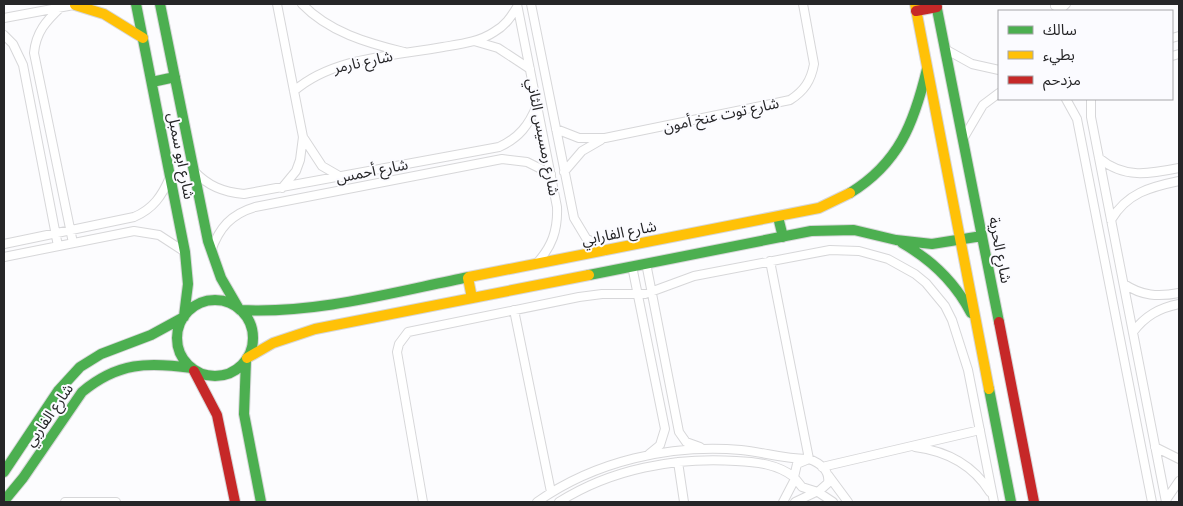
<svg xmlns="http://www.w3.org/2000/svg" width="1183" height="506" font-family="'Times New Roman','Noto Sans Arabic',serif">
	<rect width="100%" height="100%" fill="#fcfcfe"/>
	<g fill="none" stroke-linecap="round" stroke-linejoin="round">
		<defs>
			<path id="street" d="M 277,4 L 303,137 L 300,160 L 296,171 L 282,188
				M 302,4 C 329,32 367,43 404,52
				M 517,4 L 557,207 C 558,230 552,247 536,264
				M 531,4 L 574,218 L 586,238 L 605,251
				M 1055,6 L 1061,9 L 1066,4
				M 61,7 C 46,21 36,32 34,53 L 73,243
				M 4,18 L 79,4
				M 4,35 L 13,44 L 23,65 L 58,246
				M 1172,38 L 1179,36
				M 474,41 L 498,48 L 530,69
				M 945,49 L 972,64 L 999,70
				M 1172,56 L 1179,54
				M 294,91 C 333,57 393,56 443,47 C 461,44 479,42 494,32 C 505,26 511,17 517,7
				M 1066,99 L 1077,119 L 1152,502
				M 1091,99 L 1091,117 L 1166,502
				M 556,129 L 579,138 L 605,138 L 790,100 C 804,91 811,81 814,64 L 803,4
				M 303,137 L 322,166 L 341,177
				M 963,139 L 983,105 L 999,93
				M 1099,158 C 1124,179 1149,174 1179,168
				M 194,171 C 208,186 223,192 244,194 L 499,147 C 519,138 529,125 537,105
				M 564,172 L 582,151 L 601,140
				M 1111,220 C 1127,193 1150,187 1179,181
				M 4,244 L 134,217 C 153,209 162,196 170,177
				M 211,251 C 219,228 231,214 255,207 L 502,159 L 527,162 L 551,174
				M 4,257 L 134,231 L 159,235 L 185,252
				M 770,261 L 809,459
				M 646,263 L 679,432 L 686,442 L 700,447
				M 632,266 L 665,429 L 660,445 L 649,454
				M 1124,284 C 1142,296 1158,297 1179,293
				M 514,310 L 551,492
				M 1133,332 C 1145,316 1159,308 1179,304
				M 915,447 C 946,451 973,465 990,492
				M 1155,447 L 1179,459
				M 809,459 C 820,463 830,471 828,483 L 818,492 L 802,487 L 794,477 L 797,464 Z
				M 678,462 L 684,502
				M 822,467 L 980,430
				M 828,475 L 848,502
				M 818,492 L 833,502
				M 1166,500 L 1179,481
				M 65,502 L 116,502
				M 423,502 L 397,352 L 399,344 L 408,332 L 579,297 L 602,294 L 645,294 L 694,276 L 830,250 L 859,251 L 888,259 L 915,274 L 926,283 L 945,306 L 952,320 L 968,370 L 994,502
				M 537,502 C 595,461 670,444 741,450 C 763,452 784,459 806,459
				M 559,502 C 611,469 675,457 736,461 C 757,462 777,464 794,477
				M 783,502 L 795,479
				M 795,502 L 816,492"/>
			<path id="fast" d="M 136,4 L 185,252 L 188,284 L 184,316
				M 160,4 L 208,241 L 221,278 L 239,309
				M 936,4 L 999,322
				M 152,82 L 175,77
				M 850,193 C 899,163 914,123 927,69
				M 778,217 L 783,237
				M 902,243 C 932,260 955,282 971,313
				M 589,275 L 811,231 L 854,230 L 896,240 L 932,244 L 982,236
				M177 338a38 38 0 1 1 76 0a38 38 0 1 1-76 0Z
				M 240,310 C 317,314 394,292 469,277
				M 246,360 L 244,414 L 261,502
				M 989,389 L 1011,502
				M 4,472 L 58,391 L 80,367 L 101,354 L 151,335 L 184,317
				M 4,501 L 23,478 L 82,392 C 118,362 148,362 192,368"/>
			<path id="slow" d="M 915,4 L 989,389
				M 75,5 L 104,14 L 143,38
				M 469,277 L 819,208 L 850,193
				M 468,278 L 472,298
				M 247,358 L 273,343 L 315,329 L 589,275"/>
			<path id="jam" d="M 916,11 L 937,7
				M 999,322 L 1034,502
				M 194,371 L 217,415 L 235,502"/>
		</defs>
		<use href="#street" stroke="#d7d7d9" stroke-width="10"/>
		<use href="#fast" stroke="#d7d7d9" stroke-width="12"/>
		<use href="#slow" stroke="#d7d7d9" stroke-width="12"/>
		<use href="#jam" stroke="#d7d7d9" stroke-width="12"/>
		<use href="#street" stroke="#fff" stroke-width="8"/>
		<use href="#fast" stroke="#4caf50" stroke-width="10"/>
		<use href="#slow" stroke="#ffc107" stroke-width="10"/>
		<use href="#jam" stroke="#c62828" stroke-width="10"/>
	</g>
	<g text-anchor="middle" stroke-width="4" stroke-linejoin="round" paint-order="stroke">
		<g font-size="15" fill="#262628" stroke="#fbfbff">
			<text transform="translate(363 62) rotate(-12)" y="5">شارع نارمر</text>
			<text transform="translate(721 115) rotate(-12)" y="5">شارع توت عنخ أمون</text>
			<text transform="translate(543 137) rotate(79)" y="5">شارع رمسيس الثاني</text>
			<text transform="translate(181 156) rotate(79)" y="5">شارع ابو سمبل</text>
			<text transform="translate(372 171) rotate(-11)" y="5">شارع أحمس</text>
			<text transform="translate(619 233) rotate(-11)" y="5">شارع الفارابي</text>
			<text transform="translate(1000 250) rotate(79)" y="5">شارع الحرية</text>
			<text transform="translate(49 415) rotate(-55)" y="5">شارع الفاربي</text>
		</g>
	</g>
	<rect width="1183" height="506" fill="none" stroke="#262628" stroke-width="10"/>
	<rect x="998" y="10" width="175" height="90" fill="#fbfbff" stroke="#a6a6a9"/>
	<rect x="1008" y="26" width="25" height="8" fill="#4caf50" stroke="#a6a6a9"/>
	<text x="1043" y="35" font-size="15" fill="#262628">سالك</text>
	<rect x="1008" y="51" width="25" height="8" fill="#ffc107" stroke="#a6a6a9"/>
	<text x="1043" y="60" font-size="15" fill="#262628">بطيء</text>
	<rect x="1008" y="76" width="25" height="8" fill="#c62828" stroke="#a6a6a9"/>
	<text x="1043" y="85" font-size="15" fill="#262628">مزدحم</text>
</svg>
